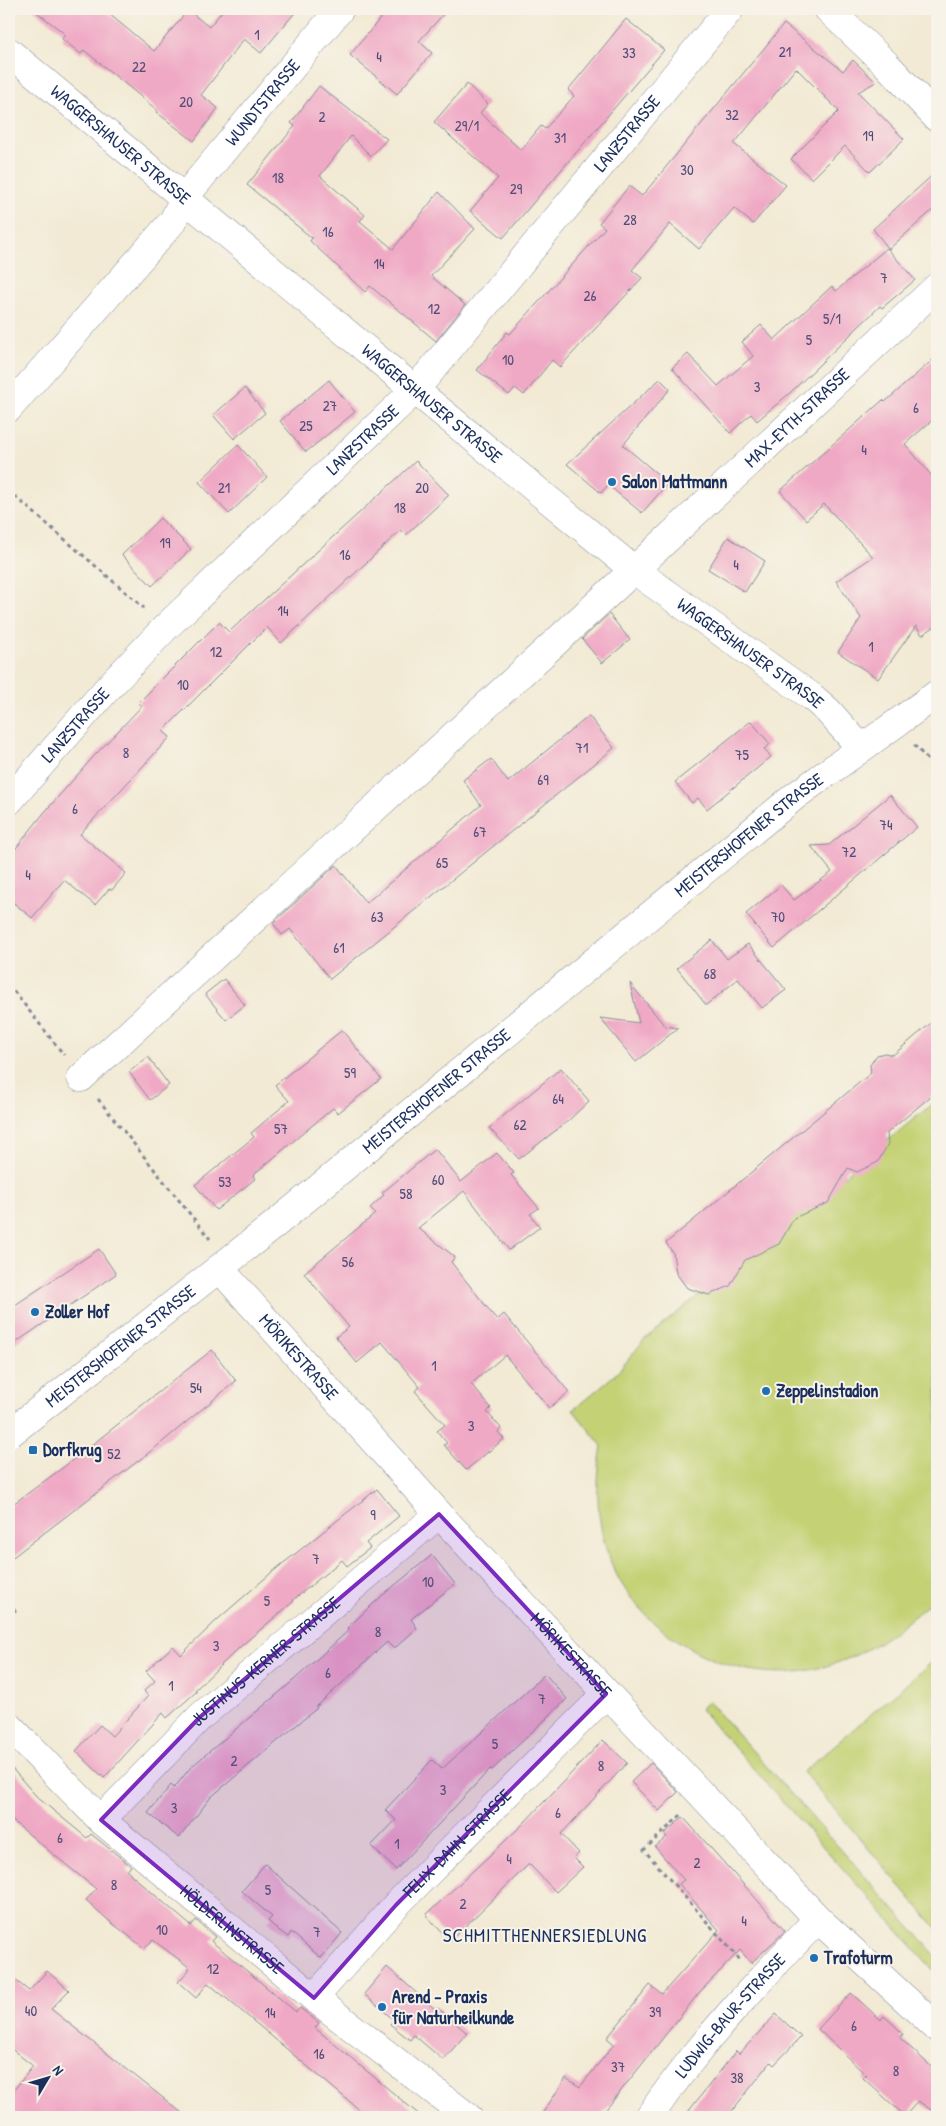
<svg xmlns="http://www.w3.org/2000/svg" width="946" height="2126" font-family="'Patrick Hand',sans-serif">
	<rect width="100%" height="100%" fill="#f7f3e8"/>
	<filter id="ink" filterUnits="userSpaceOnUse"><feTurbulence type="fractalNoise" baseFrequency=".02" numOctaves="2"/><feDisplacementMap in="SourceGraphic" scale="10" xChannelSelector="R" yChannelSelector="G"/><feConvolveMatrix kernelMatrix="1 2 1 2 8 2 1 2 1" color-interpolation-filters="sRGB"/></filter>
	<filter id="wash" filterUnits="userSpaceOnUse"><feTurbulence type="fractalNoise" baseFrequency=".0096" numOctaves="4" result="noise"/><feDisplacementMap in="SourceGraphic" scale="20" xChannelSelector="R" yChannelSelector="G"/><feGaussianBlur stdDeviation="1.12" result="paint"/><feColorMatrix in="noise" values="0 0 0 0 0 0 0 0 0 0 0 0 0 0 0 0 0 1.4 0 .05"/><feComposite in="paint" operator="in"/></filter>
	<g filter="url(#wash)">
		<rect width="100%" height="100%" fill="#f2ead4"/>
		<path fill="#c4d274" stroke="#708069" d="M 937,1100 L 937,1597 C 899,1629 869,1656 819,1668 C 779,1678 738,1672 701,1654 C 616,1612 586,1537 602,1446 L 573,1410 L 618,1372 L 645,1339 Z
			M 937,1658 L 937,1929 L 803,1772 Z
			M 708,1701 L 937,1957 L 937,1974 L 700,1709 Z"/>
		<g id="blocks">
			<path fill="#f0a9c5" d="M 33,9 L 103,9 L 154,51 L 188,10 L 209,27 L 224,9 L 298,9 L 261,53 L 244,39 L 201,95 L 218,108 L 194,141 L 156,112 L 157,110 L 84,50 L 81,54 L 62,39 L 65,34 Z
				M 388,9 L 448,9 L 419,41 L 432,53 L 397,94 L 350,55 Z
				M 626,19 L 664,50 L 503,238 L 470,211 L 498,178 L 434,122 L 467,84 L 488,104 L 480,113 L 521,150 L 541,126 L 545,129 L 574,96 L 568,90 Z
				M 784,24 L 843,71 L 853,60 L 876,82 L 858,92 L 904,139 L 870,172 L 845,146 L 812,179 L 791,159 L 839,111 L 796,68 L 734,144 L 786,185 L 753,224 L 734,208 L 699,249 L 670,224 L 632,270 L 642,278 L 560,367 L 552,360 L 524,395 L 515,388 L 509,395 L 477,370 L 507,332 L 510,334 L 605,228 L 599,223 L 629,186 L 642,196 Z
				M 319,86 L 387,139 L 371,156 L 351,136 L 320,176 L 365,215 L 360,221 L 393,249 L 439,192 L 475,229 L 431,276 L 465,305 L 436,341 L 370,286 L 365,292 L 310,241 L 312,238 L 247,185 L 295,126 L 291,123 Z
				M 937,171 L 937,206 L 889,249 L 873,229 Z
				M 887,248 L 915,280 L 882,308 L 880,306 L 791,392 L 757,421 L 751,414 L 730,433 L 672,368 L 688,354 L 718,386 L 753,356 L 742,342 L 761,325 L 774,340 L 832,286 L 836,291 Z
				M 937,356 L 937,416 L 905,444 L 937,482 L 937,625 L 922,635 L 916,626 L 878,679 L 838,652 L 861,618 L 836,581 L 873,557 L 824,504 L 806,520 L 780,491 L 883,400 L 885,402 Z
				M 660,379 L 670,389 L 623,445 L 668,483 L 642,513 L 608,485 L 601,493 L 567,464 Z
				M 329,380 L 355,412 L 306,452 L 280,421 Z
				M 245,388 L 265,413 L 234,439 L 213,415 Z
				M 238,445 L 267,477 L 229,514 L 199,482 Z
				M 416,461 L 449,495 L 406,535 L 401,530 L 281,643 L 267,627 L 163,731 L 170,737 L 80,834 L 126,873 L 112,890 L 109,889 L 95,905 L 64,880 L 32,918 L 9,899 L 9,857 L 43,814 L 95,755 L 142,706 L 138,703 L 219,622 L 229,632 Z
				M 160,518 L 191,549 L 152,586 L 122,555 Z
				M 728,537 L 765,561 L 745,592 L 708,569 Z
				M 609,614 L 630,640 L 602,663 L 582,639 Z
				M 589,716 L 614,748 L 330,979 L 290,929 L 282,935 L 273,923 L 336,865 L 366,903 L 481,805 L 463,780 L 491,759 L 508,782 Z
				M 751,721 L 770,744 L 764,749 L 771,757 L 707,809 L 698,798 L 692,803 L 675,782 Z
				M 890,795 L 917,827 L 774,948 L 746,914 L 781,885 L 794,900 L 832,872 L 811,846 L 829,845 Z
				M 712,940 L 727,959 L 748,944 L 786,990 L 762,1008 L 738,979 L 706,1005 L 677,968 Z
				M 224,979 L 245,1005 L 226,1020 L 205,994 Z
				M 630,983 L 665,1026 L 678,1028 L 636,1062 L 600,1018 L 639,1023 Z
				M 937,1018 L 937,1091 L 887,1133 L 888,1144 L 878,1162 L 857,1172 L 848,1168 L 828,1203 L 794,1218 L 779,1244 L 745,1260 L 730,1286 L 709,1295 L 687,1288 L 676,1273 L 673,1253 L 666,1243 L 871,1073 L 870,1065 L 877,1055 L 885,1053 L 893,1055 Z
				M 342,1030 L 381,1079 L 338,1113 L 333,1108 L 253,1175 L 255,1179 L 216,1210 L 195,1185 L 254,1137 L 251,1133 L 289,1101 L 275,1085 Z
				M 148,1057 L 169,1085 L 150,1100 L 129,1072 Z
				M 561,1068 L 589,1101 L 568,1121 L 519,1159 L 489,1128 Z
				M 435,1149 L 461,1182 L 497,1153 L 514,1173 L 511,1175 L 539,1208 L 530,1214 L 540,1227 L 509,1250 L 464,1191 L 418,1228 L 455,1257 L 451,1262 L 497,1320 L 504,1314 L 569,1392 L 549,1408 L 505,1355 L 471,1384 L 491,1408 L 487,1412 L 501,1428 L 498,1432 L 504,1439 L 466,1470 L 444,1445 L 447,1443 L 437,1431 L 445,1425 L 415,1391 L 420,1387 L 382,1342 L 357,1363 L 336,1337 L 349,1327 L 304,1273 L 375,1214 L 370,1208 L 384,1195 L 382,1193 Z
				M 99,1249 L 116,1274 L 9,1347 L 9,1309 Z
				M 212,1350 L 236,1381 L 155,1448 L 9,1560 L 9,1507 L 65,1466 Z
				M 377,1489 L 399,1516 L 366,1543 L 370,1548 L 347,1566 L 342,1560 L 293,1600 L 294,1601 L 241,1646 L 195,1690 L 197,1691 L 167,1718 L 163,1713 L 104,1778 L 76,1751 L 100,1725 L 112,1736 L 148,1696 L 144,1691 L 155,1681 L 146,1671 L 173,1646 L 181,1655 L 217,1620 L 271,1573 Z
				M 432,1555 L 455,1584 L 411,1619 L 417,1628 L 394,1649 L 387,1642 L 316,1707 L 317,1708 L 211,1797 L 179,1838 L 148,1813 L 171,1785 L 174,1788 L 191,1767 L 294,1680 L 349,1630 L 347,1628 L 384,1594 Z
				M 545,1674 L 567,1699 L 492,1770 L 490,1769 L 396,1870 L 371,1846 L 396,1820 L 385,1810 L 432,1760 L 442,1769 Z
				M 603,1740 L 627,1763 L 561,1834 L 579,1853 L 574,1858 L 583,1867 L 556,1892 L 529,1864 L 450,1941 L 426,1915 L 521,1826 Z
				M 651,1763 L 678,1792 L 659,1811 L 631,1782 Z
				M 9,1765 L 37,1797 L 87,1838 L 91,1834 L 131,1866 L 127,1871 L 191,1926 L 196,1920 L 215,1937 L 211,1941 L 296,2012 L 300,2008 L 319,2023 L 315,2028 L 422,2117 L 368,2117 L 208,1983 L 196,1998 L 178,1982 L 189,1970 L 189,1967 L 153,1940 L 144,1948 L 107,1919 L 86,1900 L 96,1889 L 9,1818 Z
				M 683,1817 L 785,1931 L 751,1963 L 740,1950 L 698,1994 L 600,2117 L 540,2117 L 566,2078 L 580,2087 L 614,2044 L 607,2038 L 650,1985 L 662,1994 L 719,1930 L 679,1884 L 684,1880 L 655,1847 L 667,1837 L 664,1834 Z
				M 265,1864 L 342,1933 L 321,1958 L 291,1932 L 288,1937 L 277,1929 L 268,1921 L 272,1917 L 242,1891 Z
				M 387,1967 L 436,2010 L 438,2008 L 467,2033 L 443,2060 L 414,2035 L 410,2040 L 390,2024 L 394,2020 L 364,1994 Z
				M 47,1971 L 69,1990 L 51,2009 L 187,2117 L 9,2117 L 9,2096 L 33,2066 L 9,2047 L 9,1975 L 29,1991 Z
				M 851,1993 L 881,2020 L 884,2016 L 894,2025 L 903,2034 L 900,2038 L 937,2072 L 937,2114 L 918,2101 L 905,2116 L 863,2078 L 866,2075 L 818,2029 Z
				M 776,2014 L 801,2037 L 774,2065 L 771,2062 L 727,2117 L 684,2117 L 736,2051 L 739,2054 Z"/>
		</g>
	</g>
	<g filter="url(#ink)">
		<use href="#blocks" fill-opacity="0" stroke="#868c99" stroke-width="1"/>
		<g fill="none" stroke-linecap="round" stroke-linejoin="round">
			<defs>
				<g id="minor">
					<path d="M 828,9 L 886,64 L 937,118"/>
					<path id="s1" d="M 9,52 L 415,390 L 634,570 L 812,697 L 828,711 L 860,747"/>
					<path id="s2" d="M 9,408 L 173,221 L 184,198 L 340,9"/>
					<path id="s3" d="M 9,801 L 107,689 L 166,627 L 415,390 L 730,9"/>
					<path id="s4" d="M 81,1078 L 634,570 L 937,287"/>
					<path id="s5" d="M 220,1269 L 439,1514 L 818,1919 L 937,2028"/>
					<path id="s6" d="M 9,1434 L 274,1225 L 795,796 L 937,694"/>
					<path id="s7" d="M 9,1726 L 101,1820 L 314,1998 L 468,2117"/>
					<path id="s8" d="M 101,1820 L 200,1717 L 439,1514"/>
					<path id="s9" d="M 314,1998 L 396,1905 L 606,1694"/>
					<path id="s10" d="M 649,2117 C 698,2045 757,1982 818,1919"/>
				</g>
			</defs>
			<use href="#minor" stroke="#868c99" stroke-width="29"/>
			<path stroke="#868c99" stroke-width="3" stroke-dasharray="4 4" stroke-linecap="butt" d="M 9,491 L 144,608
				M 914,745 L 937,770
				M 9,985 L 64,1055
				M 98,1099 L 210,1239
				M 9,1601 L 15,1611 L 9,1616
				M 681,1815 L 644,1850 L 741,1961"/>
			<use href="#minor" stroke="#fff" stroke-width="28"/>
		</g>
	</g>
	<path fill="#7b2cbf" fill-opacity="0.2" stroke="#7b2cbf" stroke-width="4" stroke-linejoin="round" d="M 439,1514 L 606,1694 L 396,1905 L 314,1998 L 101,1820 L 200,1717 Z"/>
	<g fill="#1f6fb2" stroke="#f7f3e8" stroke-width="2">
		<circle cx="612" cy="482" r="5"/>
		<circle cx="35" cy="1312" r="5"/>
		<circle cx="766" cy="1391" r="5"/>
		<rect x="28" y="1445" width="10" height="10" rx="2.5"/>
		<circle cx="814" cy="1958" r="5"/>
		<circle cx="382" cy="2007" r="5"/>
	</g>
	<g text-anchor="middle" stroke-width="4" stroke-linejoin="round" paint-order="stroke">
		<g font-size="15" fill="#504e78">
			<text x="257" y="40">1</text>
			<text x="785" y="57">21</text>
			<text x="629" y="58">33</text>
			<text x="379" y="62">4</text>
			<text x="139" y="72">22</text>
			<text x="186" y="107">20</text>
			<text x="732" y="120">32</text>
			<text x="322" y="122">2</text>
			<text x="467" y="131">29/1</text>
			<text x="868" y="141">19</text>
			<text x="560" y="143">31</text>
			<text x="687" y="175">30</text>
			<text x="278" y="183">18</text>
			<text x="516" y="194">29</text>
			<text x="630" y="225">28</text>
			<text x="328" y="237">16</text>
			<text x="379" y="269">14</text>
			<text x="884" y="283">7</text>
			<text x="590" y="301">26</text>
			<text x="434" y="314">12</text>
			<text x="832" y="324">5/1</text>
			<text x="809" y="345">5</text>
			<text x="508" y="365">10</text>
			<text x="757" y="392">3</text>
			<text x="330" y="411">27</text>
			<text x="916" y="413">6</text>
			<text x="306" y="431">25</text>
			<text x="864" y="455">4</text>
			<text x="224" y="493">21</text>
			<text x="422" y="493">20</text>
			<text x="400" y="513">18</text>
			<text x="165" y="548">19</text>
			<text x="345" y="560">16</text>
			<text x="736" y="570">4</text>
			<text x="283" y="616">14</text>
			<text x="871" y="652">1</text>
			<text x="216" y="657">12</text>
			<text x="183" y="690">10</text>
			<text x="582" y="753">71</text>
			<text x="126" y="758">8</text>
			<text x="742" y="760">75</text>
			<text x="543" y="785">69</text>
			<text x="75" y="814">6</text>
			<text x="886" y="830">74</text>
			<text x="480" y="837">67</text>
			<text x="849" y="857">72</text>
			<text x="442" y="868">65</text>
			<text x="28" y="880">4</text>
			<text x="377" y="922">63</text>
			<text x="778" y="922">70</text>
			<text x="339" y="953">61</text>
			<text x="710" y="979">68</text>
			<text x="350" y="1078">59</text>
			<text x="558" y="1104">64</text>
			<text x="520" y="1130">62</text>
			<text x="281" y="1134">57</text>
			<text x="438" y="1185">60</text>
			<text x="225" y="1187">53</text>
			<text x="406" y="1199">58</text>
			<text x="348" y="1267">56</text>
			<text x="434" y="1371">1</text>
			<text x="196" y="1393">54</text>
			<text x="471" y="1431">3</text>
			<text x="114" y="1459">52</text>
			<text x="373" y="1520">9</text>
			<text x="316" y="1564">7</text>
			<text x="428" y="1587">10</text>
			<text x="267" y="1606">5</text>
			<text x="378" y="1637">8</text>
			<text x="216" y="1651">3</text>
			<text x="328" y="1678">6</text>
			<text x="171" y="1691">1</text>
			<text x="542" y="1704">7</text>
			<text x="495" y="1749">5</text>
			<text x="234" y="1766">2</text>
			<text x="601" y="1771">8</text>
			<text x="443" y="1795">3</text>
			<text x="174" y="1813">3</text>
			<text x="558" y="1818">6</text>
			<text x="60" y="1843">6</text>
			<text x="397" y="1849">1</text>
			<text x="509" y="1864">4</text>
			<text x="697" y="1868">2</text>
			<text x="114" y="1890">8</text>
			<text x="268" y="1895">5</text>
			<text x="463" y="1909">2</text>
			<text x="744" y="1926">4</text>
			<text x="162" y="1935">10</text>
			<text x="317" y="1937">7</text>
			<text x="213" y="1974">12</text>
			<text x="31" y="2016">40</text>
			<text x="655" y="2017">39</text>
			<text x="270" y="2018">14</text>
			<text x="854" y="2031">6</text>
			<text x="319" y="2059">16</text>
			<text x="618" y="2072">37</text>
			<text x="896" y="2076">8</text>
			<text x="737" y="2083">38</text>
		</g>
		<g font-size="18" fill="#1b2f5e" stroke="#f7f3e8">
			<text dy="6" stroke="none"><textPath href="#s2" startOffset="398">WUNDTSTRASSE</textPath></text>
			<text dy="6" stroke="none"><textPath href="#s3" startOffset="911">LANZSTRASSE</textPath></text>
			<text dy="6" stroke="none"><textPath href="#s1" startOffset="145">WAGGERSHAUSER STRASSE</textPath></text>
			<text dy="6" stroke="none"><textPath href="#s1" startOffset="550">WAGGERSHAUSER STRASSE</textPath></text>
			<text dy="6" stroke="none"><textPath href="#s4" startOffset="974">MAX-EYTH-STRASSE</textPath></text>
			<text dy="6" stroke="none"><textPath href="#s3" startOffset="506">LANZSTRASSE</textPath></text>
			<text dy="6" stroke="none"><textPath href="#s1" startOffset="955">WAGGERSHAUSER STRASSE</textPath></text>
			<text dy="6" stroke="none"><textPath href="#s3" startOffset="101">LANZSTRASSE</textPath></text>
			<text dy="6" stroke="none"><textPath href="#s6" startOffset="952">MEISTERSHOFENER STRASSE</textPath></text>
			<text dy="6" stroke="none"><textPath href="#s6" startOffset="548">MEISTERSHOFENER STRASSE</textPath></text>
			<text dy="6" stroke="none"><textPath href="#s6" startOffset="142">MEISTERSHOFENER STRASSE</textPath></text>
			<text dy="6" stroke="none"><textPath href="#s5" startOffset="118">MÖRIKESTRASSE</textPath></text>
			<text dy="6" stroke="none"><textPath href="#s5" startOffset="522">MÖRIKESTRASSE</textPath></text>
			<text dy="6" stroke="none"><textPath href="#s8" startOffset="229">JUSTINUS-KERNER-STRASSE</textPath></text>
			<text dy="6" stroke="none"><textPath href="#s9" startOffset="211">FELIX-DAHN-STRASSE</textPath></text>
			<text dy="6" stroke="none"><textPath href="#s7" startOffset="302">HÖLDERLINSTRASSE</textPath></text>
			<text dy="6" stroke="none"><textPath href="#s10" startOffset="130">LUDWIG-BAUR-STRASSE</textPath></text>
		</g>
		<g font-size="18" font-weight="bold" fill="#1b2f5e" stroke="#f7f3e8" text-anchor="start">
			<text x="622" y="488">Salon Mattmann</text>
			<text x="45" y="1318">Zoller Hof</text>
			<text x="776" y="1397">Zeppelinstadion</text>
			<text x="43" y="1456">Dorfkrug</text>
			<text x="824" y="1964">Trafoturm</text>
			<text x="392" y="2003">Arend - Praxis<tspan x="392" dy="21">für Naturheilkunde</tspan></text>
		</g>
		<g font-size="19" letter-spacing="1" fill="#1b2f5e" stroke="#f7f3e8">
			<text x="545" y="1942">SCHMITTHENNERSIEDLUNG</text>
		</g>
	</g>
	<rect width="946" height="2126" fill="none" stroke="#f7f3e8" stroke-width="30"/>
	<g transform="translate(48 2078) rotate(52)" stroke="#f7f3e8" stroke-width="4" paint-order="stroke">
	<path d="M0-4L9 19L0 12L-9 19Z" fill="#1b2f5e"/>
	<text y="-8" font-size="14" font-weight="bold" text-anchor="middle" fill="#1b2f5e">N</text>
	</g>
</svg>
